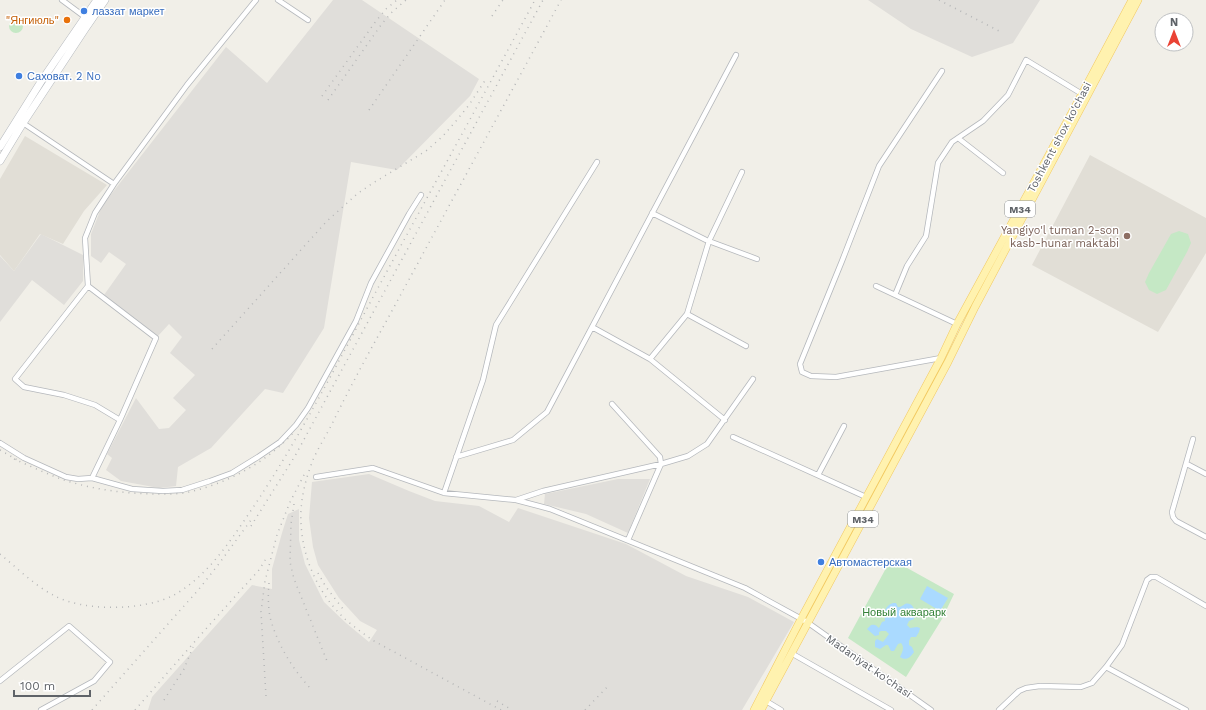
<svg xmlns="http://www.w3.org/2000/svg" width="1206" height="710" font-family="'Work Sans',sans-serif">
	<rect width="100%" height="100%" fill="#f1efe8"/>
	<path fill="#e0deda" d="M 333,0 L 362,0 L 479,79 L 470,96 L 397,170 L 351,162 L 324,328 L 283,393 L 265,389 L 211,448 L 178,467 L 176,486 L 159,488 L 121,481 L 106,470 L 112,458 L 107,454 L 136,398 L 159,429 L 169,428 L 186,410 L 173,398 L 195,375 L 170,353 L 182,337 L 169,324 L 158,336 L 104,295 L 126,264 L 109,252 L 101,263 L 91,256 L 91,234 L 102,206 L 226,47 L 267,83 Z
		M 868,0 L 1040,0 L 1013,43 L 972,57 L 911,29 Z
		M 41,234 L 83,255 L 83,281 L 64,305 L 32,280 L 0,322 L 0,256 L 14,271 Z
		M 369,474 L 409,491 L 435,501 L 479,506 L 509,522 L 518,508 L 626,544 L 686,576 L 748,597 L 794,622 L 742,710 L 148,710 L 152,697 L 252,585 L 272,589 L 272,569 L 282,533 L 288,514 L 299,509 L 299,540 L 305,564 L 324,602 L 346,623 L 369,642 L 377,630 L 360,621 L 339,598 L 318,565 L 313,547 L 309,518 L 312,482 Z
		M 618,479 L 650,479 L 628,533 L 586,514 L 544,504 L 545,494 Z"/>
	<path fill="#e1ded6" d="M 25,136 L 107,185 L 84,211 L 63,244 L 40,234 L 14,271 L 0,255 L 0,179 Z
		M 1090,155 L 1206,218 L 1206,253 L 1158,332 L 1032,265 Z"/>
	<path fill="#c5e8c5" d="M9 26a7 7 0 1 1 14 0a7 7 0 1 1-14 0Z
		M 1179,231 L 1188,234 L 1191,243 L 1187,252 L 1166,290 L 1157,294 L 1149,290 L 1145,282 L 1149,273 L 1171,234 Z
		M 891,559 L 954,594 L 942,619 L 906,677 L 848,638 Z"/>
	<path fill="#aadaff" d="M 927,586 L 948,598 L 940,611 L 920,599 Z
		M 893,603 L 896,603 L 898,607 C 901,607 903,605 905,604 C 914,601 916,613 914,619 L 909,621 L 907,625 L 910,628 L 917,627 L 920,628 L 919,632 L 916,637 L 911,637 L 909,641 L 909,645 L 912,647 L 914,652 C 910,658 906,661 900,657 C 902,652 905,648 901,643 L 898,644 L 894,651 L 891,651 L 888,645 L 886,645 L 880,649 L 875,647 L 875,641 L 877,639 L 883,642 L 889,634 L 886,631 L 881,631 L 879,632 L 879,635 L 875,636 L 867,629 L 871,625 C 875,624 876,625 879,628 L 882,622 L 885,621 C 884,613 884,606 893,603 Z"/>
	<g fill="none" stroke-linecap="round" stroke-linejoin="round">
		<defs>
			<path id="minor" d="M 62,0 L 85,17
				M 278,0 L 308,20
				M 23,123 L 114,184
				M 958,138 L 1003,173
				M 652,213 L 706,240 L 757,259
				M 88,286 L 156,338 L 120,420 L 92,478
				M 876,286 L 957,324
				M 895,295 L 907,266 L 926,236 L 938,163 L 952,142 L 983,121 L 1008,95 L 1026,60 L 1082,94
				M 687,314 L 746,346
				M 592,327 L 650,359 L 725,420
				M 941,358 L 836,377 L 811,376 L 802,372 L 800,364 L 842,261 L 879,166 L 942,71
				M 650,359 L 687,314 L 709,241 L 742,172
				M 612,404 L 660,457 L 661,464 L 628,540
				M 120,420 L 95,405 L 64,395 L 24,387 L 15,379 L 88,286 L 85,238 L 95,213 L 114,184 L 187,85 L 256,0
				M 733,437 L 866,497
				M 1193,439 L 1172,512 L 1173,517 L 1176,521 L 1206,537
				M 0,443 L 24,458 L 66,477 L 78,479 L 92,478 L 132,489 L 163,491 L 182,490 L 210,481 L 232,473 L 258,457 L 280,442 L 296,425 L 308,408 L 356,321 L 371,283 L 409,214 L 421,195
				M 456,457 L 513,440 L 547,412 L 736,55
				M 1187,464 L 1206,474
				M 818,475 L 844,426
				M 316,477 L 373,468 L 444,493 L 516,500 L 550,509 L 745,588 L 807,622 L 931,710
				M 444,493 L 483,380 L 496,325 L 597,162
				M 516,500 L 543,491 L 661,464 L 688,456 L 707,444 L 753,379
				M 791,653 L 891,710
				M 1106,667 L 1186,710
				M 0,681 L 69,626 L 110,662 L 94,681 L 41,710
				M 766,701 L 781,710
				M 999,710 L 1019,691 L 1026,688 L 1040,686 L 1081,687 L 1092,683 L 1106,667 L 1122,645 L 1147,580 L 1151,577 L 1156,577 L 1206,606"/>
			<path id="secondary" d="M 0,147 L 42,80 L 97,0
				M 0,161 L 23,123 L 85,29 L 105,0"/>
			<path id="primary" d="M 754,710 L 801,619 L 941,358 L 957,324 L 1082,94 L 1132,0
				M 761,710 L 948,362 L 975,307 L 1138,0"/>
		</defs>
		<use href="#minor" stroke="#b5b8bc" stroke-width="6"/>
		<use href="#secondary" stroke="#b6babf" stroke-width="8"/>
		<use href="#primary" stroke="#f2c960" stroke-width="8"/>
		<use href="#minor" stroke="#fff" stroke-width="4.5"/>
		<use href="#secondary" stroke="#fff" stroke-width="7"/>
		<use href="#primary" stroke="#fff2af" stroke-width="7"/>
		<path stroke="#b6b7b8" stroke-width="1.5" stroke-dasharray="1 5" stroke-linecap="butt" d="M 939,0 L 1001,32
			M 492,16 L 503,0
			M 322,96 L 376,21 L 386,9 L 397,0
			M 328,100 L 381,25 L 391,13 L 406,0
			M 369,110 L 445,0
			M 212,349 L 326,222 L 357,194 L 373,183 L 426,151 L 443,136 L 456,121 L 469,105 L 486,79
			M 0,450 L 19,461
			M 14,459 C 30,466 47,474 64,480 C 95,490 128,494 160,494 C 168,494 176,494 184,493 C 225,485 266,463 294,432
			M 294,504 L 291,524 L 290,562 L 294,579 L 327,661
			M 251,526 L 295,456 L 543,0
			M 0,554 C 16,567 34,585 53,595 C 83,612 144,611 174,595 C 208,576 231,540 252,509 C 297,442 334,370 372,299 C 426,199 481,100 535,0
			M 318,573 L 326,587 L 343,609
			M 269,583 C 268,594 268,606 270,617 C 277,644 292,668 310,688
			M 266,696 L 261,612 L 265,581 L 277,535 L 290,502 L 305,473
			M 164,700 L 184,669 L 193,647
			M 497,701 L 512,710
			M 92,710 L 199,589 L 218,565 L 251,520
			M 135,710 L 204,631 L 259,570 L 267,557
			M 501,710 L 374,641 C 364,634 354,627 345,619 C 315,591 299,550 301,510 C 302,493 307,475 313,460 C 318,448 326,436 332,424 C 349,389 368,354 387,320 C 445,213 503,107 561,0
			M 585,710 L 610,684"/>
	</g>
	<g fill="#3f7fe0" stroke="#fff" stroke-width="1.5">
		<circle cx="84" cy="11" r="4"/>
		<circle cx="19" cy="76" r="4"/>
		<circle cx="821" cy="562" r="4"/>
	</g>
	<circle fill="#e8710a" stroke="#fff" stroke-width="1.5" cx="67" cy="20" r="4"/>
	<circle fill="#8d6e63" stroke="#fff" stroke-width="1.5" cx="1127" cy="236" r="4"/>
	<g text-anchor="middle" stroke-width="3" stroke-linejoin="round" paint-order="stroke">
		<g fill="#fff" stroke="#8f9295" stroke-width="1">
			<rect x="1005" y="201" width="30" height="16" rx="3"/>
			<rect x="848" y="511" width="30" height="16" rx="3"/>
		</g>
		<g font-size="10" font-weight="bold" fill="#5f6368">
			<text x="1020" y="213">M34</text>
			<text x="863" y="523">M34</text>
		</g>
		<g font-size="11" fill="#366cbe" stroke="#fff" text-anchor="start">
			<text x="92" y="15">лаззат маркет</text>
			<text x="27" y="80">Саховат. 2 No</text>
			<text x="829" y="566">Автомастерская</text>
		</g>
		<g font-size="11" fill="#c56008" stroke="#fff" text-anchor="end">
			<text x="59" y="24">"Янгиюль"</text>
		</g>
		<g font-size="11" fill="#5f6368" stroke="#fff">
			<text transform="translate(1059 137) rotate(-62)" y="4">Toshkent shox ko'chasi</text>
			<text transform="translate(869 666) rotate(35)" y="4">Madaniyat ko'chasi</text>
		</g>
		<g font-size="11" fill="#785e54" stroke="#fff" text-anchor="end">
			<text x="1119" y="234">Yangiyo'l tuman 2-son<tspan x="1119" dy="13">kasb-hunar maktabi</tspan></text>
		</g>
		<g font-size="11" fill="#348238" stroke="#fff">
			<text x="904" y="616">Новый акварарк</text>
		</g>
	</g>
	<g transform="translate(1174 32)"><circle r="19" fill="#ffffff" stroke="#bfc1c3"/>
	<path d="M0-3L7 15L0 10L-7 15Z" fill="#ea4335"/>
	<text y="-6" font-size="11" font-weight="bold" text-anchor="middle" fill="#5f6368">N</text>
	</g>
	<path d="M14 690v6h76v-6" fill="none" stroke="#5f6368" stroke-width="2"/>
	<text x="20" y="690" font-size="12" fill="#5f6368" stroke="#ffffff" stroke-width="3" paint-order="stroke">100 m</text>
</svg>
